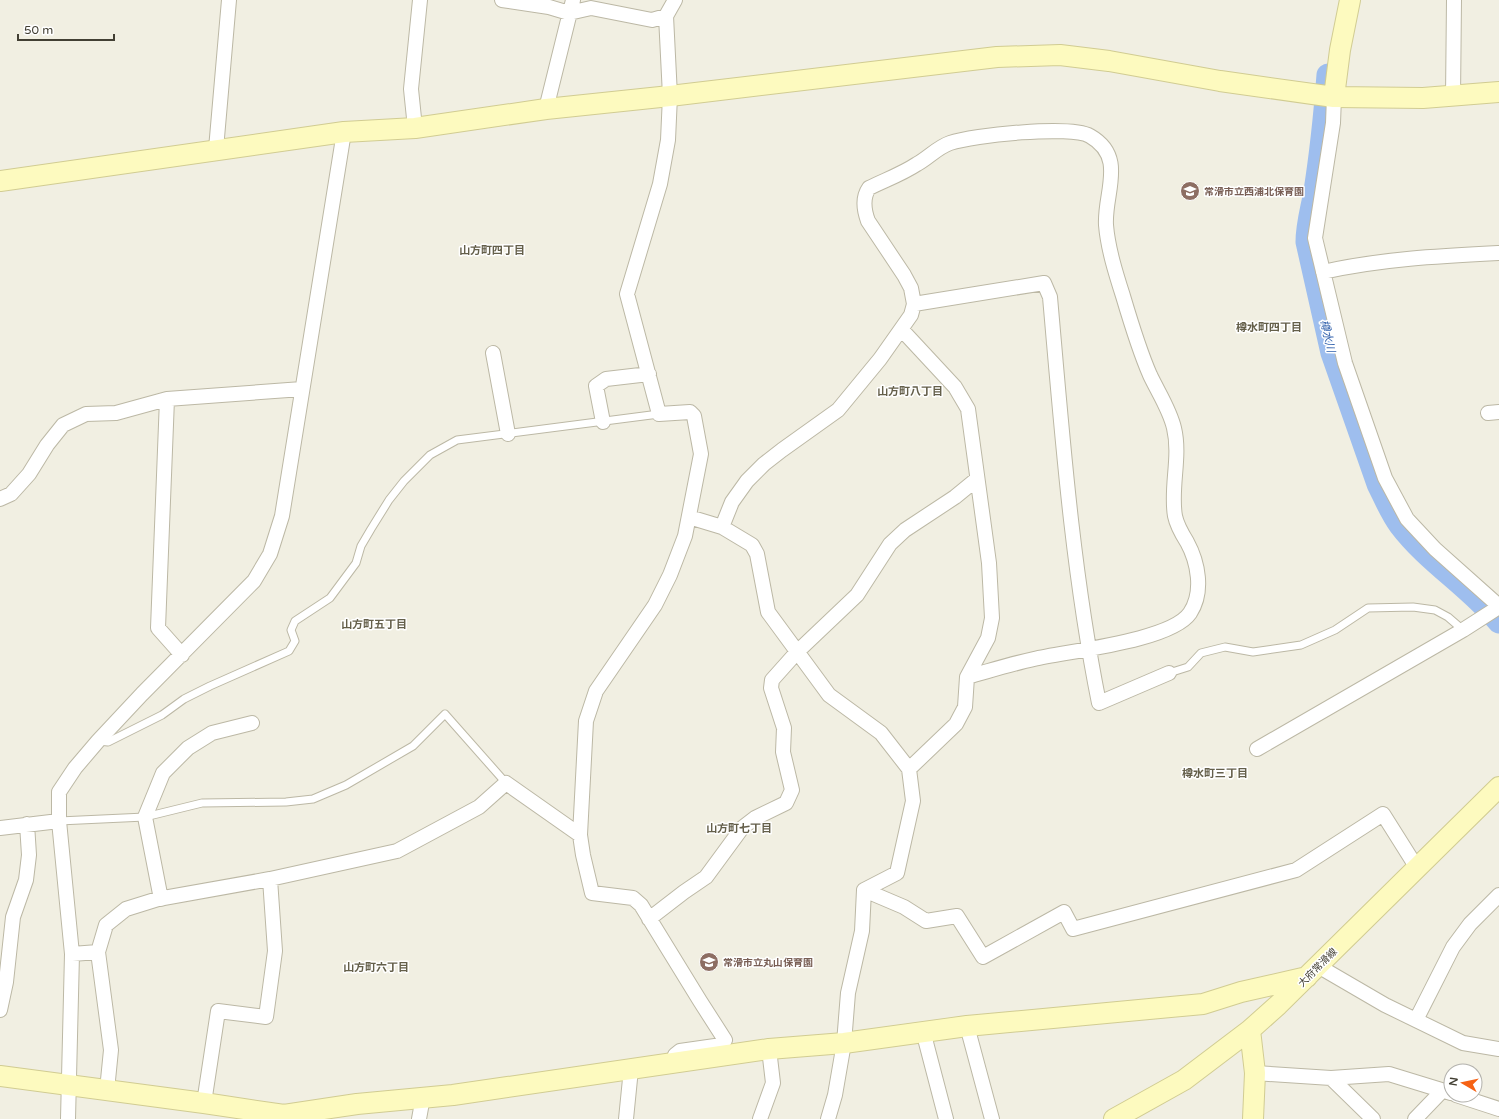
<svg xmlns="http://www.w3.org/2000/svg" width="1499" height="1119" font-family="'Varela Round','Noto Sans JP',sans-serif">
	<rect width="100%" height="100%" fill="#f1efe2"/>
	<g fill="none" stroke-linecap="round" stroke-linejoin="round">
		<path stroke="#9ebeee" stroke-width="23" d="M 1328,75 C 1325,114 1321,153 1315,191 C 1312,209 1307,224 1307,242 L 1332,353 L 1378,484 C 1385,498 1391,513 1400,525 C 1428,562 1469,586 1499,622"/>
		<defs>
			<path id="lane" d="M 1169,673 L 1188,667 L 1201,653 L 1225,647 L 1253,652 L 1301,645 L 1335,630 L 1368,608 L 1413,607 L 1435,610 L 1448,617 L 1463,630
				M 98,741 L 108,742 L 162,715 L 184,699 L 210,686 L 289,651 L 295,641 L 291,630 L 295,621 L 330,598 L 356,563 L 361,546 L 371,529 L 389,500 L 404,481 L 430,455 L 457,440 L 659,414
				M 59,821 L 145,817 L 202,803 L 286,802 L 313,799 L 346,785 L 413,746 L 445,714 L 506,783"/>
			<path id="street" d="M 502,0 L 549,7 L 569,13 L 591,8 L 652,20 L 666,16
				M 1334,97 L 1333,123 L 1315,238 L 1345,363 L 1385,478 L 1407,519 L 1435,549 L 1499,606
				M 1453,97 L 1454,0
				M 546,109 L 573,0
				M 415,128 L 411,89 L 420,0
				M 216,149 L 229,0
				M 1323,272 C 1380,259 1440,256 1499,253
				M 914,304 L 1044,283 L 1050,297 C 1062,433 1072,569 1099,703 L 1169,673
				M 902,330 L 955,387 L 968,409 L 989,563 L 992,618 L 988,638 L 967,677 L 965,707 L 956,724 L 909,769
				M 493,353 L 508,434
				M 167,399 L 158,628 L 182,655
				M 1488,413 L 1499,412
				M 603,422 L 596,386 L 606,379 L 649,374
				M 0,499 L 11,494 L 29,474 L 47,445 L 63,425 L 86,414 L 116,413 L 167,399 L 302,389
				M 689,517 L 722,527 L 752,545 L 757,554 L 768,612 L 829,695 L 881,733 L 909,769 L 913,801 L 897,873 L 864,890
				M 722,527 L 732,502 L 747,481 L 764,464 L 782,450 L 838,410 L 880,359 L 911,315 L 914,304 L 911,288 L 904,275 L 868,221 C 864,210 862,198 869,188 C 885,180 902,174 917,164 C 928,158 938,147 950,143 C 973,135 1071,125 1090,136 C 1127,157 1104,193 1106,225 C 1108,249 1116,274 1123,296 C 1131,323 1139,350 1150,375 C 1158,392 1170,410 1174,428 C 1181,457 1170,488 1175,516 C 1177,526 1182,534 1187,542 C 1198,562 1204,592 1190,613 C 1171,641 1068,651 1034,659 C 1011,664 989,671 967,677
				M 1257,749 L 1463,630 L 1499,607
				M 0,828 L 59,821
				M 864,890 L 904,907 L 926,921 L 957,916 L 983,957 L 1064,912 L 1073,929 L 1296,870 L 1383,814 L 1417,868
				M 161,899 L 145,817 L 163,773 L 188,748 L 212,733 L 252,723
				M 649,919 L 684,892 L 706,877 L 742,828 L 755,818 L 786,803 L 792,790 L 783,752 L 784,728 L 771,688 L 772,680 L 797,652 L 857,595 L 890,544 L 905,530 L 955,497 L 977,479
				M 72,954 L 98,952
				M 1318,966 L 1385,1005 L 1463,1043 L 1499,1049
				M 0,1010 L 6,982 L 13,917 L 26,880 L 29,855 L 27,824
				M 1416,1020 L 1453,947 L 1470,924 L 1499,895
				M 967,1026 L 992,1119
				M 923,1031 L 946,1119
				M 673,1063 L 675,1055 L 680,1051 L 722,1045 L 725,1040 L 700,1001 L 641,905 L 633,898 L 592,893 L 583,855 L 580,835 L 586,721 L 596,691 L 655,605 L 670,575 L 685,536 L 701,454 L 694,416 L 690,412 L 659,414 L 627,294 L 660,184 L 668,140 L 670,96 L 666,16 L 675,0
				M 1255,1073 L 1331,1078 L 1389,1074 L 1451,1093
				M 1331,1078 L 1373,1119
				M 107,1090 L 111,1050 L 98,952 L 106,925 L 126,909 L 158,899 L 270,879 L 397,851 L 479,807 L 506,783 L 580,835
				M 1456,1095 L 1499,1109
				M 204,1103 L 218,1011 L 266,1017 L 275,951 L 270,879
				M 68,1119 L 72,954 L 59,821 L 59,792 L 75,768 L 98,741 L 142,694 L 254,581 L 270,554 L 282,516 L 344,132
				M 419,1119 L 423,1097
				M 626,1119 L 631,1069
				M 760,1119 L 773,1083 L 769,1049
				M 828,1119 L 835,1095 L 844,1043 L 848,993 L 862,931 L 864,890
				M 1415,1119 L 1442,1091"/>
			<path id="secondary" d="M 1334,97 L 1340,50 L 1350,0
				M 0,181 L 344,132 L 415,128 L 546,109 L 670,96 L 997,57 L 1060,55 L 1109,61 L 1220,81 L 1334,97 L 1423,98 L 1499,92
				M 1250,1030 L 1255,1073 L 1253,1119
				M 0,1076 L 204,1103 L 284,1115 L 357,1104 L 453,1095 L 769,1049 L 844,1043 L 967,1026 L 1203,1004 L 1241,992 L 1307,977
				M 1114,1119 L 1184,1080 L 1250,1030 L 1278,1005 L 1499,787"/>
		</defs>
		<use href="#lane" stroke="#bcb8a5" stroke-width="9"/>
		<use href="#street" stroke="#bcb8a5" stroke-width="16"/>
		<use href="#secondary" stroke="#d1cc92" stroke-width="22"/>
		<use href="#lane" stroke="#fff" stroke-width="7"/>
		<use href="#street" stroke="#fff" stroke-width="14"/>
		<use href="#secondary" stroke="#fdfabf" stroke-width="20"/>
	</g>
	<defs>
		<symbol id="school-disc" viewBox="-11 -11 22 22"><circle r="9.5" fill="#8d6e63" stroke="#fff"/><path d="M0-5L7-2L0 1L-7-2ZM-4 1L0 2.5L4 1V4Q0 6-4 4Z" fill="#fff"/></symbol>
	</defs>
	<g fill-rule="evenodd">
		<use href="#school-disc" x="1179" y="180" width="22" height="22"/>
		<use href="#school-disc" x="698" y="951" width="22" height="22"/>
	</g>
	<g text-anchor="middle" stroke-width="3" stroke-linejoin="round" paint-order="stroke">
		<g font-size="10" font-weight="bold" fill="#785e54" stroke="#fff" text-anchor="start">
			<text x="1204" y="195">常滑市立西浦北保育園</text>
			<text x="723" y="966">常滑市立丸山保育園</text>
		</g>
		<g font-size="10" fill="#423f33" stroke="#fff">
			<text transform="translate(1317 967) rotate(-45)" y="4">大府常滑線</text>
		</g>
		<g font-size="11" font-weight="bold" fill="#645f4a" stroke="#fff">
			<text x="492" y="254">山方町四丁目</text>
			<text x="1269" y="331">樽水町四丁目</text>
			<text x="910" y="395">山方町八丁目</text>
			<text x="374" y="628">山方町五丁目</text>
			<text x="1215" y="777">樽水町三丁目</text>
			<text x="739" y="832">山方町七丁目</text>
			<text x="376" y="971">山方町六丁目</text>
		</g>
		<g font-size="11" font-style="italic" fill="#2f5fab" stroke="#fff">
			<text transform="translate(1328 336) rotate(77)" y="4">樽水川</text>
		</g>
	</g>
	<g transform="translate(1463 1083) rotate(279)"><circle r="19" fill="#ffffff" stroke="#b3b2ad"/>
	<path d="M0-3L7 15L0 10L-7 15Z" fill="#f66214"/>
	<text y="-6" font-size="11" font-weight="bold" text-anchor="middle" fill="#423f33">N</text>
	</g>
	<path d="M18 34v6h96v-6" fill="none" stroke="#423f33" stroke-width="2"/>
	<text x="24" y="34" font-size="12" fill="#423f33" stroke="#ffffff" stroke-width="3" paint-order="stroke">50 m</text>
</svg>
